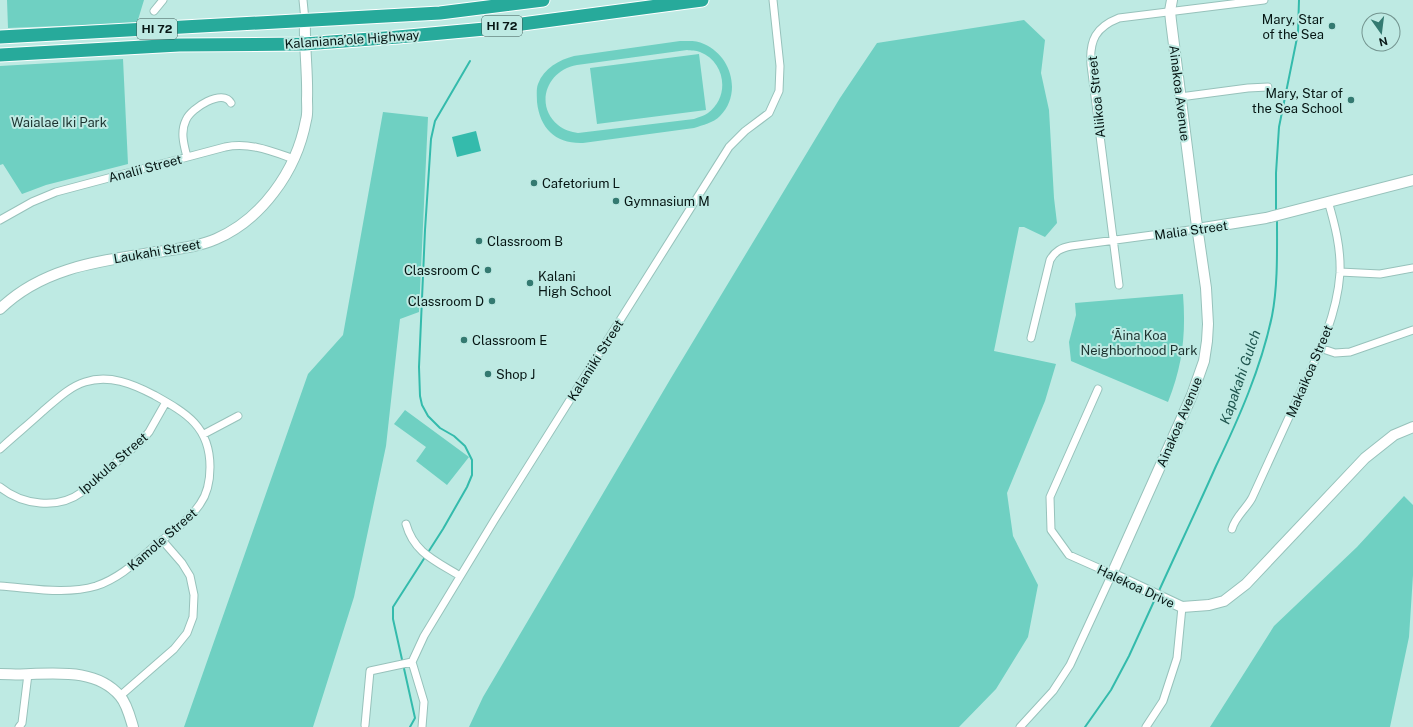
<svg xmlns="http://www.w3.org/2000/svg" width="1413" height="727" font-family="'Public Sans',sans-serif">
	<rect width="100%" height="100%" fill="#beeae3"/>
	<path fill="#6fd0c2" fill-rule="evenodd" d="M 7,0 L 144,0 L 137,23 L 8,28 Z
		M 1024,20 L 1045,40 L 1041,73 L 1049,110 L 1054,198 L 1057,223 L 1045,237 L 1024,227 L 1019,227 L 994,351 L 1056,364 L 1045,401 L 1007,493 L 1013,536 L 1038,585 L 1028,637 L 996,689 L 959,727 L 469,727 L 483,697 L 671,378 L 840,98 L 877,43 Z
		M 680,41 C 688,41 697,40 704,44 C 732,56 742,94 720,116 C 713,123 703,125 694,128 L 583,143 C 556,144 540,129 537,102 C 537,97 536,89 538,84 C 544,68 559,60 574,56 ZM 687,50 C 691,51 696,50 700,52 C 726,62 730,97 708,113 C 704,116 698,117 694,119 L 578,133 C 571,132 564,130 558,125 C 534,105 547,70 577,65 Z
		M 699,54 L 706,110 L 597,124 L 590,68 Z
		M 123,59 L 128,164 L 46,185 L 22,194 L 3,164 L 0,165 L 0,66 Z
		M 383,112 L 428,117 L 419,312 L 400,319 L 386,446 L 354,597 L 313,727 L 184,727 L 308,374 L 343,335 Z
		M 1183,294 C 1186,333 1183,365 1168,402 L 1071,361 L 1069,342 L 1076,315 L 1075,303 Z
		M 405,410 L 469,457 L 447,485 L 416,461 L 426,447 L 394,424 Z
		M 1404,496 L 1413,505 L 1413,575 L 1409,637 L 1390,727 L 1210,727 L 1274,626 L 1357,547 Z"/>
	<path fill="#34bbac" d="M 476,131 L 481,151 L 457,157 L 452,137 Z"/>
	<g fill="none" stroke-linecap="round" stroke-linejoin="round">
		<path stroke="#34bbac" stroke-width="2" d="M 1276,212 L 1276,173 L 1279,127 L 1298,33 L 1299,0
			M 1158,593 C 1177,551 1197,509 1216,466 C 1239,418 1261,368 1272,316 C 1278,285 1277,250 1277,219
			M 410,727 L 415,718 L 393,619 L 393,607 L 443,529 L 467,487 L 472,475 L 472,460 L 465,446 L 454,436 L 440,428 L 428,416 L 422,405 L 420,396 L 419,367 L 425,230 L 431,139 L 435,121 L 470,61
			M 1085,727 L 1111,690 L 1129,656 L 1155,599"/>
		<defs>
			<path id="street" d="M 303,0 L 305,20
				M 154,11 L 163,0
				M 1180,97 L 1248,88 L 1268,87
				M 187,157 C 184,145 180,132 186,120 C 191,108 223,88 231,103
				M 0,220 L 32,202 L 56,192 L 225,147 C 250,142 271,151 294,159
				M 1340,272 L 1380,274 L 1413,268
				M 1119,285 L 1091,65 C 1089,40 1096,27 1119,18 L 1264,0
				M 1031,338 L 1050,260 C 1055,251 1061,248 1071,246 L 1197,229
				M 1320,348 L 1335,353 L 1350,352 L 1413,330
				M 204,434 L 238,416
				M 0,449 C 14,436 29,424 43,411 C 56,400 69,387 85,382 C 109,374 133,384 154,395 C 186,413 210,426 210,467 C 210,480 208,493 200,504 C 189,520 171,533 156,545 C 137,561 120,578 96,586 C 66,595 31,588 0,586
				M 0,487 C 22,505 58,510 82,492 L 142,440 L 149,432 L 166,402
				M 406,524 C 414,553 436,561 460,576
				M 1232,529 C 1235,517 1246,509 1252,498 C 1268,463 1284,428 1300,393 C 1318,355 1337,316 1340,273 C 1341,248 1335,225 1328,201
				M 120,696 L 174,649 L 187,633 L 193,617 L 194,595 L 190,576 L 182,563 L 162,540
				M 365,725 L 370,671 L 412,662
				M 19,727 L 22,723 L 28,674
				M 422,727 L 424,702 L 412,662 L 424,636 L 495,519 L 729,147 L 745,131 L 769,113 L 779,91 L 780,66 L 773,0
				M 1020,727 L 1053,691 L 1070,665 L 1112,574 L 1069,555 L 1051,530 L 1050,497 L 1098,389
				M 1146,727 L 1163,701 L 1177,658 L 1182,607"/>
			<path id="secondary" d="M 1172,0 L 1170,11 L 1171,21 L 1196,219 L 1206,288 L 1208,324 L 1207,341 L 1204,361 L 1192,395 L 1112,574 L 1182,607 L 1209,605 L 1224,601 L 1246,584 L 1365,458 L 1394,435 L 1413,427
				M 1197,229 L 1266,218 L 1413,180
				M 0,309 C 43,267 100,261 157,252 C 176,249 198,247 216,239 C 239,229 259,212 274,192 C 290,171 301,147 306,120 C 308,114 307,106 307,99 C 308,73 304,47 305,20
				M 0,674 C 10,674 21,675 31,674 C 61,673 98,670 120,696 C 127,704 130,717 133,727"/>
			<path id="highway" d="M 0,37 L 440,13 L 543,0
				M 0,55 L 179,45 L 304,44 L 398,37 L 485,29 L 702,0"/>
		</defs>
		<use href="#street" stroke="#97c2bb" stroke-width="9"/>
		<use href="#secondary" stroke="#97c2bb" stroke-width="12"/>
		<use href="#highway" stroke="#fff" stroke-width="15"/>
		<use href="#street" stroke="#fff" stroke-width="7"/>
		<use href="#secondary" stroke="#fff" stroke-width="10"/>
		<use href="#highway" stroke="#27aa9b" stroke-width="13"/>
	</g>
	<g fill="#347a71" stroke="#beeae3" stroke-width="1.5">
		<circle cx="1332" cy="26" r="4"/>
		<circle cx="1351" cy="100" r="4"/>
		<circle cx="534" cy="183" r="4"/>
		<circle cx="616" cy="201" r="4"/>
		<circle cx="479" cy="241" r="4"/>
		<circle cx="488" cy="270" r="4"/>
		<circle cx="530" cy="283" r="4"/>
		<circle cx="492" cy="301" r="4"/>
		<circle cx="464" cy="340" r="4"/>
		<circle cx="488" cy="374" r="4"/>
	</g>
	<g text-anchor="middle" stroke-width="4" stroke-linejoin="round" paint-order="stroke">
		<g fill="#beeae3" stroke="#3d5652" stroke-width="1">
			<rect x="482" y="16" width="40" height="20" rx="3"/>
			<rect x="137" y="19" width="40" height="20" rx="3"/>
		</g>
		<g font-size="12" font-weight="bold" fill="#061614">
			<text x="502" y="30">HI 72</text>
			<text x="157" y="33">HI 72</text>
		</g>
		<g font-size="13" fill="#061614" stroke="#beeae3" text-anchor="start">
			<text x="1324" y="24" text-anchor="end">Mary, Star<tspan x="1324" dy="15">of the Sea</tspan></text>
			<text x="1343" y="98" text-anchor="end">Mary, Star of<tspan x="1343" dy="15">the Sea School</tspan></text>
			<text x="542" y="188">Cafetorium L</text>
			<text x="624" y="206">Gymnasium M</text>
			<text x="487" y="246">Classroom B</text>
			<text x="480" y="275" text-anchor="end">Classroom C</text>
			<text x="538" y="281">Kalani<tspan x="538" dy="15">High School</tspan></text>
			<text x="484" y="306" text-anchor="end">Classroom D</text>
			<text x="472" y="345">Classroom E</text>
			<text x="496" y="379">Shop J</text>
		</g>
		<g font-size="13" fill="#061614" stroke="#beeae3">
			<text transform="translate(352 39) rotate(-4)" y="5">Kalaniana’ole Highway</text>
			<text transform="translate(1180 93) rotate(83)" y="5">Ainakoa Avenue</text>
			<text transform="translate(1096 97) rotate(-96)" y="5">Aliikoa Street</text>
			<text transform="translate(145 168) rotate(-15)" y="5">Analii Street</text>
			<text transform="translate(1191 230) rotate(-8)" y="5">Malia Street</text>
			<text transform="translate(157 251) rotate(-10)" y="5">Laukahi Street</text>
			<text transform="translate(595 360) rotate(-58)" y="5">Kalaniiki Street</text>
			<text transform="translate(1309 371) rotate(-67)" y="5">Makaikoa Street</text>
			<text transform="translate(1179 422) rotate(-67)" y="5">Ainakoa Avenue</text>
			<text transform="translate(113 463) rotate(-41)" y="5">Ipukula Street</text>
			<text transform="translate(162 539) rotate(-41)" y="5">Kamole Street</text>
			<text transform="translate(1136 586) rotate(25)" y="5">Halekoa Drive</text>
		</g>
		<g font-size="13" fill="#1d3330" stroke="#beeae3">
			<text x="59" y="127">Waialae Iki Park</text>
			<text x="1139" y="340">‘Āina Koa<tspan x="1139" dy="15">Neighborhood Park</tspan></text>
		</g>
		<g font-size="14" font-style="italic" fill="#215750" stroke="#beeae3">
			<text transform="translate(1240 377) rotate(-71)" y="5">Kapakahi Gulch</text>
		</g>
	</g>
	<g transform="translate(1381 32) rotate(166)"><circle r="19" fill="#beeae3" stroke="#749590"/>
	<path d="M0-3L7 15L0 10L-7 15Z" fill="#347a71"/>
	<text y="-6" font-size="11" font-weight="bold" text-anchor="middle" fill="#061614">N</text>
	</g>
</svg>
